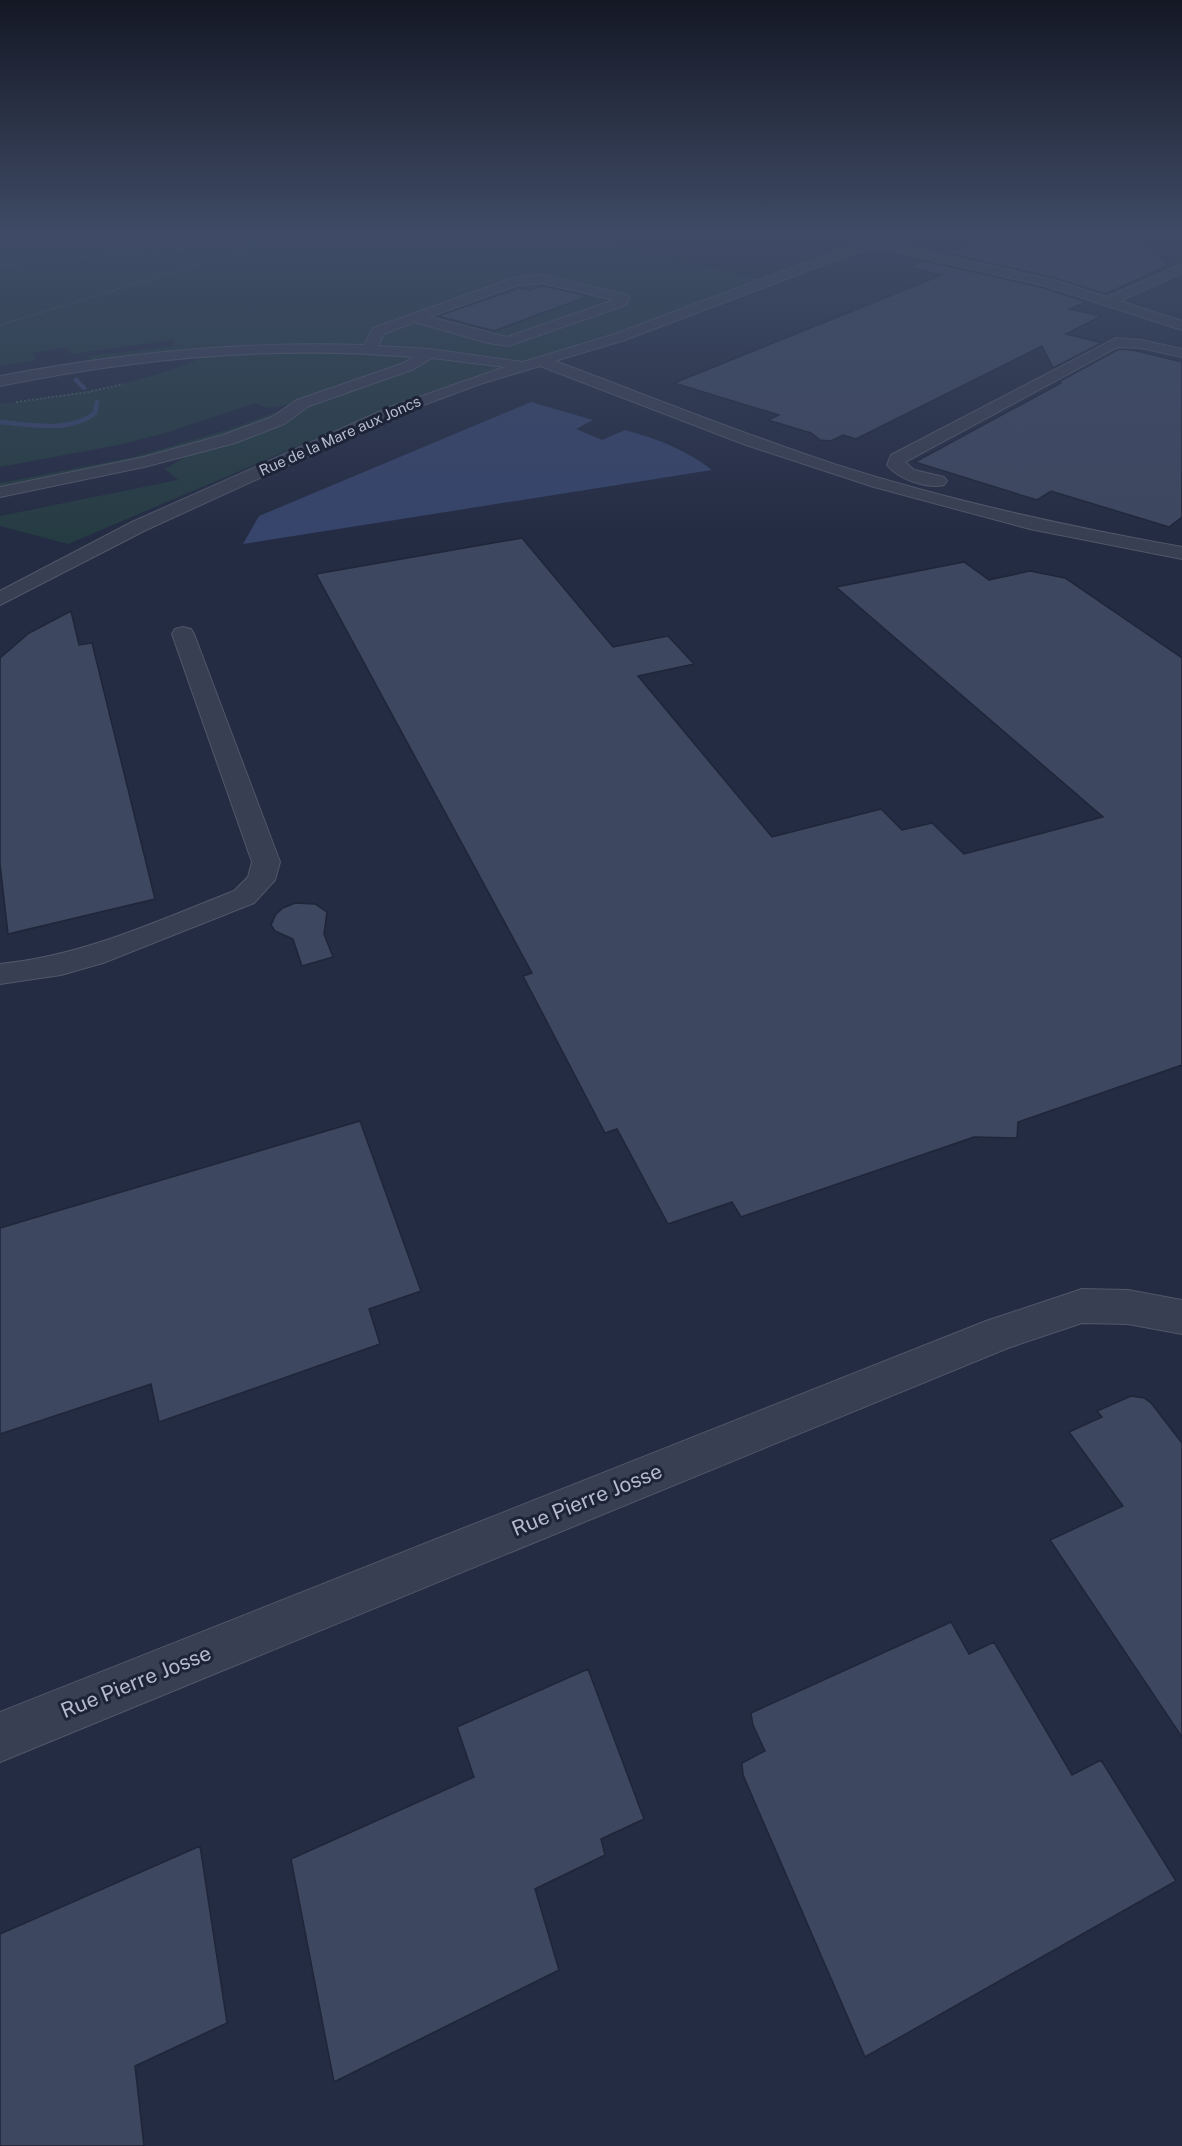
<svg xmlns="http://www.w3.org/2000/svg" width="1182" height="2146" font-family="'Public Sans',sans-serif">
	<rect width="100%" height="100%" fill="#242c43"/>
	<path fill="#263c43" d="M 0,236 L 569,236 L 760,279 L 636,327 L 411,398 L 68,544 L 0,526 L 0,516 L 178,480 L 165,469 L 197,450 L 0,492 L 0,483 L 134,457 L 230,429 L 276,412 L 291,416 L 302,403 L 267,408 L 255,403 L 165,433 L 118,445 L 0,467 L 0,404 C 71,395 143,385 208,355 L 93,363 L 88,356 L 175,346 L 173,340 L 72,354 L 66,347 L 32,353 L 37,360 L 0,366 Z"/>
	<path fill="#37446b" d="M 531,402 L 593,420 L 576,429 L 602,440 L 625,430 C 657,439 685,449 712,470 L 243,544 L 259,516 Z"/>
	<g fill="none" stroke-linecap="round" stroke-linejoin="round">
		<path stroke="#37446b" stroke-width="4.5" d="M 76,380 L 84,388
			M 0,422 C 30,425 70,433 95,413 L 97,402"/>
	</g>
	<path fill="#3e4760" stroke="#1f2639" stroke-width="1.5" d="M 997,236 L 1133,236 L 1169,265 L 1105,294 L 1054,278 L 946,253 Z
		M 925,261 L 1044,288 L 1087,302 L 1069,309 L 1101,316 L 1066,334 L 1102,343 L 1053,368 L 1042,346 L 856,439 L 843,435 L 831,441 L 820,440 L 811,433 L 768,420 L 779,415 L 674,383 L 942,275 L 908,267 Z
		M 543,286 L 589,296 L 494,331 L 438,316 L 519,288 L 529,290 Z
		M 1119,349 L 1133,350 L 1182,362 L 1182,517 L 1169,527 L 1051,491 L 1037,500 L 915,462 L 1061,383 L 1060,381 Z
		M 522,538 L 613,647 L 668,636 L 694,664 L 638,676 L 772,837 L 881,809 L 902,830 L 932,823 L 964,854 L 1103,817 L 836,587 L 964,562 L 989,580 L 1030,571 L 1065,578 L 1182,658 L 1182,1065 L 1018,1122 L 1017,1138 L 974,1137 L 741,1217 L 732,1202 L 668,1224 L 617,1129 L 605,1133 L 523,976 L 532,973 L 316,574 Z
		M 71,611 L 79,645 L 92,643 L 155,899 L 8,934 L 0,864 L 0,658 L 29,633 Z
		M 295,903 L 315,904 L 327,912 L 324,934 L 333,957 L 302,966 L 293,939 L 275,931 L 271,925 L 276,914 L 283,908 Z
		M 360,1121 L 421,1291 L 369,1309 L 380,1344 L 159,1422 L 151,1384 L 0,1434 L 0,1228 Z
		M 1131,1396 L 1144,1398 L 1151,1403 L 1182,1443 L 1182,1737 L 1050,1540 L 1123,1506 L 1069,1432 L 1102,1417 L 1097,1411 Z
		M 951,1622 L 969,1654 L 994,1642 L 1072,1775 L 1101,1760 L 1176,1881 L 865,2057 L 743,1775 L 742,1763 L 765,1751 L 753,1725 L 751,1713 Z
		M 588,1669 L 644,1819 L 601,1839 L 605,1855 L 535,1889 L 559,1970 L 334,2082 L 291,1859 L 474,1777 L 457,1727 Z
		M 200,1846 L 227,2023 L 135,2066 L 144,2146 L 0,2146 L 0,1934 Z"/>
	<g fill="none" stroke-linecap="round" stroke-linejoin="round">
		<defs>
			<path id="minor" d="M 886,236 L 905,236 L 890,243 L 1054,280 L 1107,297 L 1182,264 L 1182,273 L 1120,301 L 1182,321 L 1182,330 L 1045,286 L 876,247 L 844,257 L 625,340 L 555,361 C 649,396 742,434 837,465 C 950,501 1065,526 1182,547 L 1182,559 L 1030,529 L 874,487 L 746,445 L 540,366 L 480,384 L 402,413 L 146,530 L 0,605 L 0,591 L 132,522 L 390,407 L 505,367 L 432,358 L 414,369 L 309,406 L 284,424 L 235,443 L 144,467 L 0,497 L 0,487 L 144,457 L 223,435 L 272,417 L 297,400 L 404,363 L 413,357 C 274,345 137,358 0,386 L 0,376 C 121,353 241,341 364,345 L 373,328 L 516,277 L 542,275 L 627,295 L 629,298 L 626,305 L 508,346 L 488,343 L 415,322 L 384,334 L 378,346 L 430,349 L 523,362 L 615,334 L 836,251 ZM 542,283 L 614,300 L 507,337 L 429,317 L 518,285 Z
				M 1116,338 L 1141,340 L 1182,349 L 1182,357 L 1141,348 L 1118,347 L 905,462 L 914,470 L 944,477 L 947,481 L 944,485 C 927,489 898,479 887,465 L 891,455 Z
				M 183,627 L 191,629 L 194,634 L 280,862 L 275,880 L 254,903 L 103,963 L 61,975 L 0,984 L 0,964 C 83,956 157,921 234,891 L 248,877 L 252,862 L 172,634 L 175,629 Z
				M 1082,1289 L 1128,1290 L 1182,1300 L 1182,1334 L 1128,1324 L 1082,1323 L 1008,1348 L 0,1762 L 0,1712 L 986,1321 Z"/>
		</defs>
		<use href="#minor" stroke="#505769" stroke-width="2"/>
		<path stroke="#445960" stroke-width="1.5" stroke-dasharray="1.5 1.5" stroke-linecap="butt" d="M 970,242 L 968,239 L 977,236
			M 0,266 L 312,236
			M 0,325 L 273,242"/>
		<path stroke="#445960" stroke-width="2" stroke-dasharray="2 2" stroke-linecap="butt" d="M 16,402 L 88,392 L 123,384"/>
		<use href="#minor" fill="#393f52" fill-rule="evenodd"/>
	</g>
	<linearGradient id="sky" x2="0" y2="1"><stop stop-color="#141825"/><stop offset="0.44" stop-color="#3f4b66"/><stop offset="1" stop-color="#3f4b66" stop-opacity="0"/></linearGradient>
	<rect width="1182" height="536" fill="url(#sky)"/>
	<g text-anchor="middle" stroke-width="6" stroke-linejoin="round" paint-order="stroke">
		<g font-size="15" fill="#b5bbcc" stroke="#1d2437">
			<text transform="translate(340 436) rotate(-24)" y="5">Rue de la Mare aux Joncs</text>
		</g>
		<g font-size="21" fill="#b5bbcc" stroke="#1d2437">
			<text transform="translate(587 1500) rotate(-22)" y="7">Rue Pierre Josse</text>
			<text transform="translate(136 1682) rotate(-22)" y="7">Rue Pierre Josse</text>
		</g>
	</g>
</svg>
